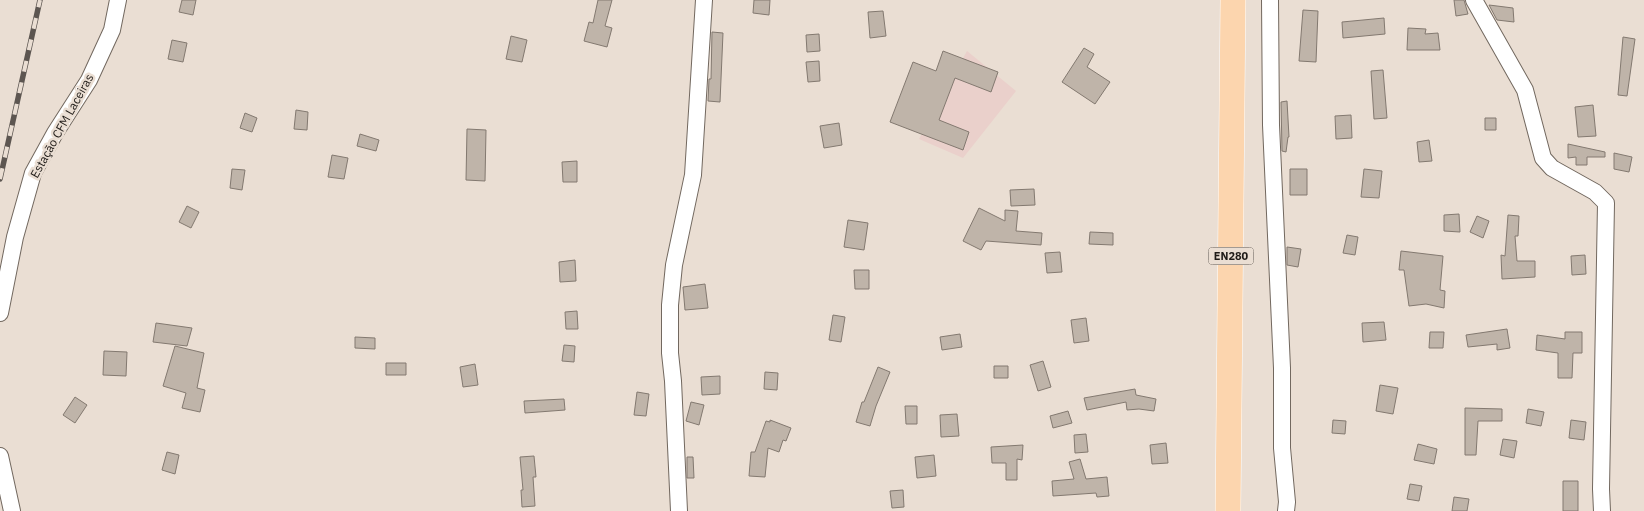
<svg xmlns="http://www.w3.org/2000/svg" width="1644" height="511" font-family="'IBM Plex Sans',sans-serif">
	<rect width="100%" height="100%" fill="#eaded3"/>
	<path fill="#ead0cb" d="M 967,51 L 1016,91 L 963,158 L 919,139 Z"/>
	<path fill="#bfb4a9" stroke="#837970" d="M 182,0 L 196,0 L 193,15 L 179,12 Z
		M 598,0 L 612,0 L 605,26 L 612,28 L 607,47 L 584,41 L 589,22 L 593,23 Z
		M 754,0 L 770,0 L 769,15 L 753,13 Z
		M 1454,0 L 1464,0 L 1468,14 L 1456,16 Z
		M 1489,5 L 1513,8 L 1514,22 L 1497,20 Z
		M 1303,10 L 1318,11 L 1316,62 L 1299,61 Z
		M 883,11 L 886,36 L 870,38 L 868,12 Z
		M 1384,18 L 1385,34 L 1343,38 L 1342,22 Z
		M 1408,28 L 1426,29 L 1425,34 L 1438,33 L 1440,50 L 1407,50 Z
		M 712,32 L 723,33 L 720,102 L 708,101 L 709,79 L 711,79 Z
		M 819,34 L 820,51 L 807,52 L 806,35 Z
		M 511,36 L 527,40 L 522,62 L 506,59 Z
		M 1623,37 L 1635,39 L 1627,96 L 1618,95 Z
		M 172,40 L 187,43 L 183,62 L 168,59 Z
		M 1084,48 L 1094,54 L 1087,67 L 1110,82 L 1095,104 L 1062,82 Z
		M 943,51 L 998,72 L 991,92 L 955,78 L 939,120 L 969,132 L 963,150 L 890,122 L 913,62 L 936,71 Z
		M 819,61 L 820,81 L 808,82 L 806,62 Z
		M 1383,70 L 1387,118 L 1374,119 L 1371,71 Z
		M 1287,101 L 1289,137 L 1288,137 L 1286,152 L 1282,151 L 1281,102 Z
		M 1593,105 L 1596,136 L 1578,137 L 1575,107 Z
		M 296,110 L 308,112 L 307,130 L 294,129 Z
		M 245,113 L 257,118 L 252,132 L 240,128 Z
		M 1351,115 L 1352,138 L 1336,139 L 1335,116 Z
		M 1485,118 L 1496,118 L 1496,130 L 1485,130 Z
		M 839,123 L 842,145 L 824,148 L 820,126 Z
		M 467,129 L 486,130 L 485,181 L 466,180 Z
		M 360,134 L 379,140 L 376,151 L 357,146 Z
		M 1429,140 L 1432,161 L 1419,162 L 1417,142 Z
		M 1568,144 L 1605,152 L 1605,157 L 1587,157 L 1587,165 L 1576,165 L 1576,157 L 1568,158 Z
		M 1614,153 L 1632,157 L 1629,172 L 1614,169 Z
		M 332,155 L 348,158 L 344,179 L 328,177 Z
		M 577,161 L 577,182 L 563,182 L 562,162 Z
		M 232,169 L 245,170 L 242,190 L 230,188 Z
		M 1290,169 L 1307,169 L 1307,195 L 1290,195 Z
		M 1364,169 L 1382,171 L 1379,198 L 1361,197 Z
		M 1034,189 L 1035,205 L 1011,206 L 1010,190 Z
		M 187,206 L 199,212 L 191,228 L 179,222 Z
		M 979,208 L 1005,221 L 1005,210 L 1018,211 L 1016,231 L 1042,233 L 1041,245 L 986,241 L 981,250 L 963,241 Z
		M 1459,214 L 1460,232 L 1444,231 L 1444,215 Z
		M 1508,215 L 1519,216 L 1518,236 L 1515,236 L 1517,261 L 1535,261 L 1535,277 L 1502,279 L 1501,255 L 1505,256 Z
		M 1477,216 L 1489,221 L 1483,238 L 1470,232 Z
		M 848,220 L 868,223 L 864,250 L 844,247 Z
		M 1090,232 L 1113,233 L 1113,245 L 1089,244 Z
		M 1347,235 L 1358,237 L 1355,255 L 1343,253 Z
		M 1287,247 L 1301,249 L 1298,267 L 1287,265 Z
		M 1401,251 L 1443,256 L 1440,290 L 1445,291 L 1444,308 L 1426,304 L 1409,306 L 1404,270 L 1399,270 Z
		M 1060,252 L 1062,272 L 1047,273 L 1045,253 Z
		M 1585,255 L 1586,274 L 1572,275 L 1571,256 Z
		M 575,260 L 576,281 L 560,282 L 559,262 Z
		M 854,270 L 869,270 L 869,289 L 855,289 Z
		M 705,284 L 708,308 L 685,310 L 683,287 Z
		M 577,311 L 578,329 L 566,329 L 565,312 Z
		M 833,315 L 845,317 L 841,342 L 829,340 Z
		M 1086,318 L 1089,341 L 1074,343 L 1071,320 Z
		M 1384,322 L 1386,340 L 1363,342 L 1362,323 Z
		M 156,323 L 192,328 L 187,346 L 153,342 Z
		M 1507,329 L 1510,348 L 1497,350 L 1497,344 L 1468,347 L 1466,335 Z
		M 1430,332 L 1444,332 L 1443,348 L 1429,348 Z
		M 1565,332 L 1582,332 L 1582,353 L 1573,353 L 1572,378 L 1558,378 L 1558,353 L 1536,350 L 1537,335 L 1565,339 Z
		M 960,334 L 962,347 L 942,350 L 940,337 Z
		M 355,337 L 375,338 L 375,349 L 355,348 Z
		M 564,345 L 575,346 L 574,362 L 562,361 Z
		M 175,346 L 204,353 L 197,388 L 205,390 L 200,412 L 182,408 L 186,393 L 163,386 Z
		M 104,351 L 127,352 L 126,376 L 103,375 Z
		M 1043,361 L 1051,387 L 1038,391 L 1030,365 Z
		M 386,363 L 406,363 L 406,375 L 386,375 Z
		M 475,364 L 478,385 L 463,387 L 460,367 Z
		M 994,366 L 1008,366 L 1008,378 L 994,378 Z
		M 878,367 L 890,372 L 876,406 L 870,426 L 856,422 L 862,402 L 864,402 Z
		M 765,372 L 778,373 L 777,390 L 764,389 Z
		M 720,376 L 720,394 L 702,395 L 701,377 Z
		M 1380,385 L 1398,388 L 1393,414 L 1376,411 Z
		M 1135,389 L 1136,395 L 1156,399 L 1154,411 L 1139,409 L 1127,410 L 1126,402 L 1087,410 L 1084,398 Z
		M 637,392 L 649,394 L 646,416 L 634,415 Z
		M 75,397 L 87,405 L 75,423 L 63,415 Z
		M 564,399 L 565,410 L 525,413 L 524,401 Z
		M 691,402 L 704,405 L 699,425 L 686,421 Z
		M 905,406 L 917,406 L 917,424 L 906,424 Z
		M 1465,408 L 1502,409 L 1502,421 L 1478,421 L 1476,455 L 1465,455 Z
		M 1528,409 L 1544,412 L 1541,426 L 1526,423 Z
		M 1068,411 L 1072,423 L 1053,428 L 1050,416 Z
		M 957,414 L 959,436 L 941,437 L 940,415 Z
		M 770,420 L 791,428 L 786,441 L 783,440 L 779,452 L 768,448 L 765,477 L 749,476 L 751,452 L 755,452 L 766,421 L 770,422 Z
		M 1333,420 L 1346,421 L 1345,434 L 1332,433 Z
		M 1571,420 L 1586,422 L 1584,440 L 1569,438 Z
		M 1086,434 L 1088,452 L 1075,453 L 1074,435 Z
		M 1503,439 L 1517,441 L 1514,458 L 1500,455 Z
		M 1166,443 L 1168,463 L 1152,464 L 1150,445 Z
		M 1418,444 L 1437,449 L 1434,464 L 1414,460 Z
		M 1023,445 L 1022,460 L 1017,459 L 1017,480 L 1006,480 L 1006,463 L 992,463 L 991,447 Z
		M 167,452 L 179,455 L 175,474 L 162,470 Z
		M 934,455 L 936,476 L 917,478 L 915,457 Z
		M 534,456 L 536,477 L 533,477 L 535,506 L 522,507 L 521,490 L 523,490 L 520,457 Z
		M 687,457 L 693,457 L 694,478 L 687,478 Z
		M 1080,459 L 1086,479 L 1107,477 L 1109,496 L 1097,497 L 1096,493 L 1053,496 L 1052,481 L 1074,479 L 1069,462 Z
		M 1563,481 L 1578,481 L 1578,511 L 1563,511 Z
		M 1410,484 L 1422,486 L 1419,501 L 1407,499 Z
		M 903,490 L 904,507 L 892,508 L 890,491 Z
		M 1454,497 L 1469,499 L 1467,511 L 1452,511 Z"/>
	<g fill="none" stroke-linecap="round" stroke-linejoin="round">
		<defs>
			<path id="minor" d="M 1270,0 L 1271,125 L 1282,368 L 1282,448 L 1287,502 L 1286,511
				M 1474,0 L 1525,90 L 1543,158 L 1552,168 L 1595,192 L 1606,203 L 1601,489 L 1602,511
				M 0,313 L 15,237 L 33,173 L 55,133 L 89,80 L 112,30 L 118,0
				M 0,456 L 12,511
				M 679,511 L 673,381 L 670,353 L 670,305 L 674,265 L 693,175 L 704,0"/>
			<path id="primary" d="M 1228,511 L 1233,0"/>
		</defs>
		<use href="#minor" stroke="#72685f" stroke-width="18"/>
		<use href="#primary" stroke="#fff" stroke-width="26"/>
		<use href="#minor" stroke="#fff" stroke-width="16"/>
		<use href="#primary" stroke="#fcd5ae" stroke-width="25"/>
		<defs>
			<path id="rail" d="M 0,179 L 40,0"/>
		</defs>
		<use href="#rail" stroke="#5d5651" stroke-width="5.5"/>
		<use href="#rail" stroke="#eaded3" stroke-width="4" stroke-dasharray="11" stroke-linecap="butt"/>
	</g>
	<g text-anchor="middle" stroke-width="5" stroke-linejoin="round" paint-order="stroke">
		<rect fill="#eaded3" stroke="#5c5650" stroke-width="1" x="1208.5" y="247.5" width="45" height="17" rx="4"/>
		<g font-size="11" font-weight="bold" fill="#1f1b18">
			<text x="1231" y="260">EN280</text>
		</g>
		<g font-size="12" fill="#1f1b18" stroke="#eaded3">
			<text transform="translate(62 126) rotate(-61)" y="4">Estação CFM Laceiras</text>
		</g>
	</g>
</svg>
